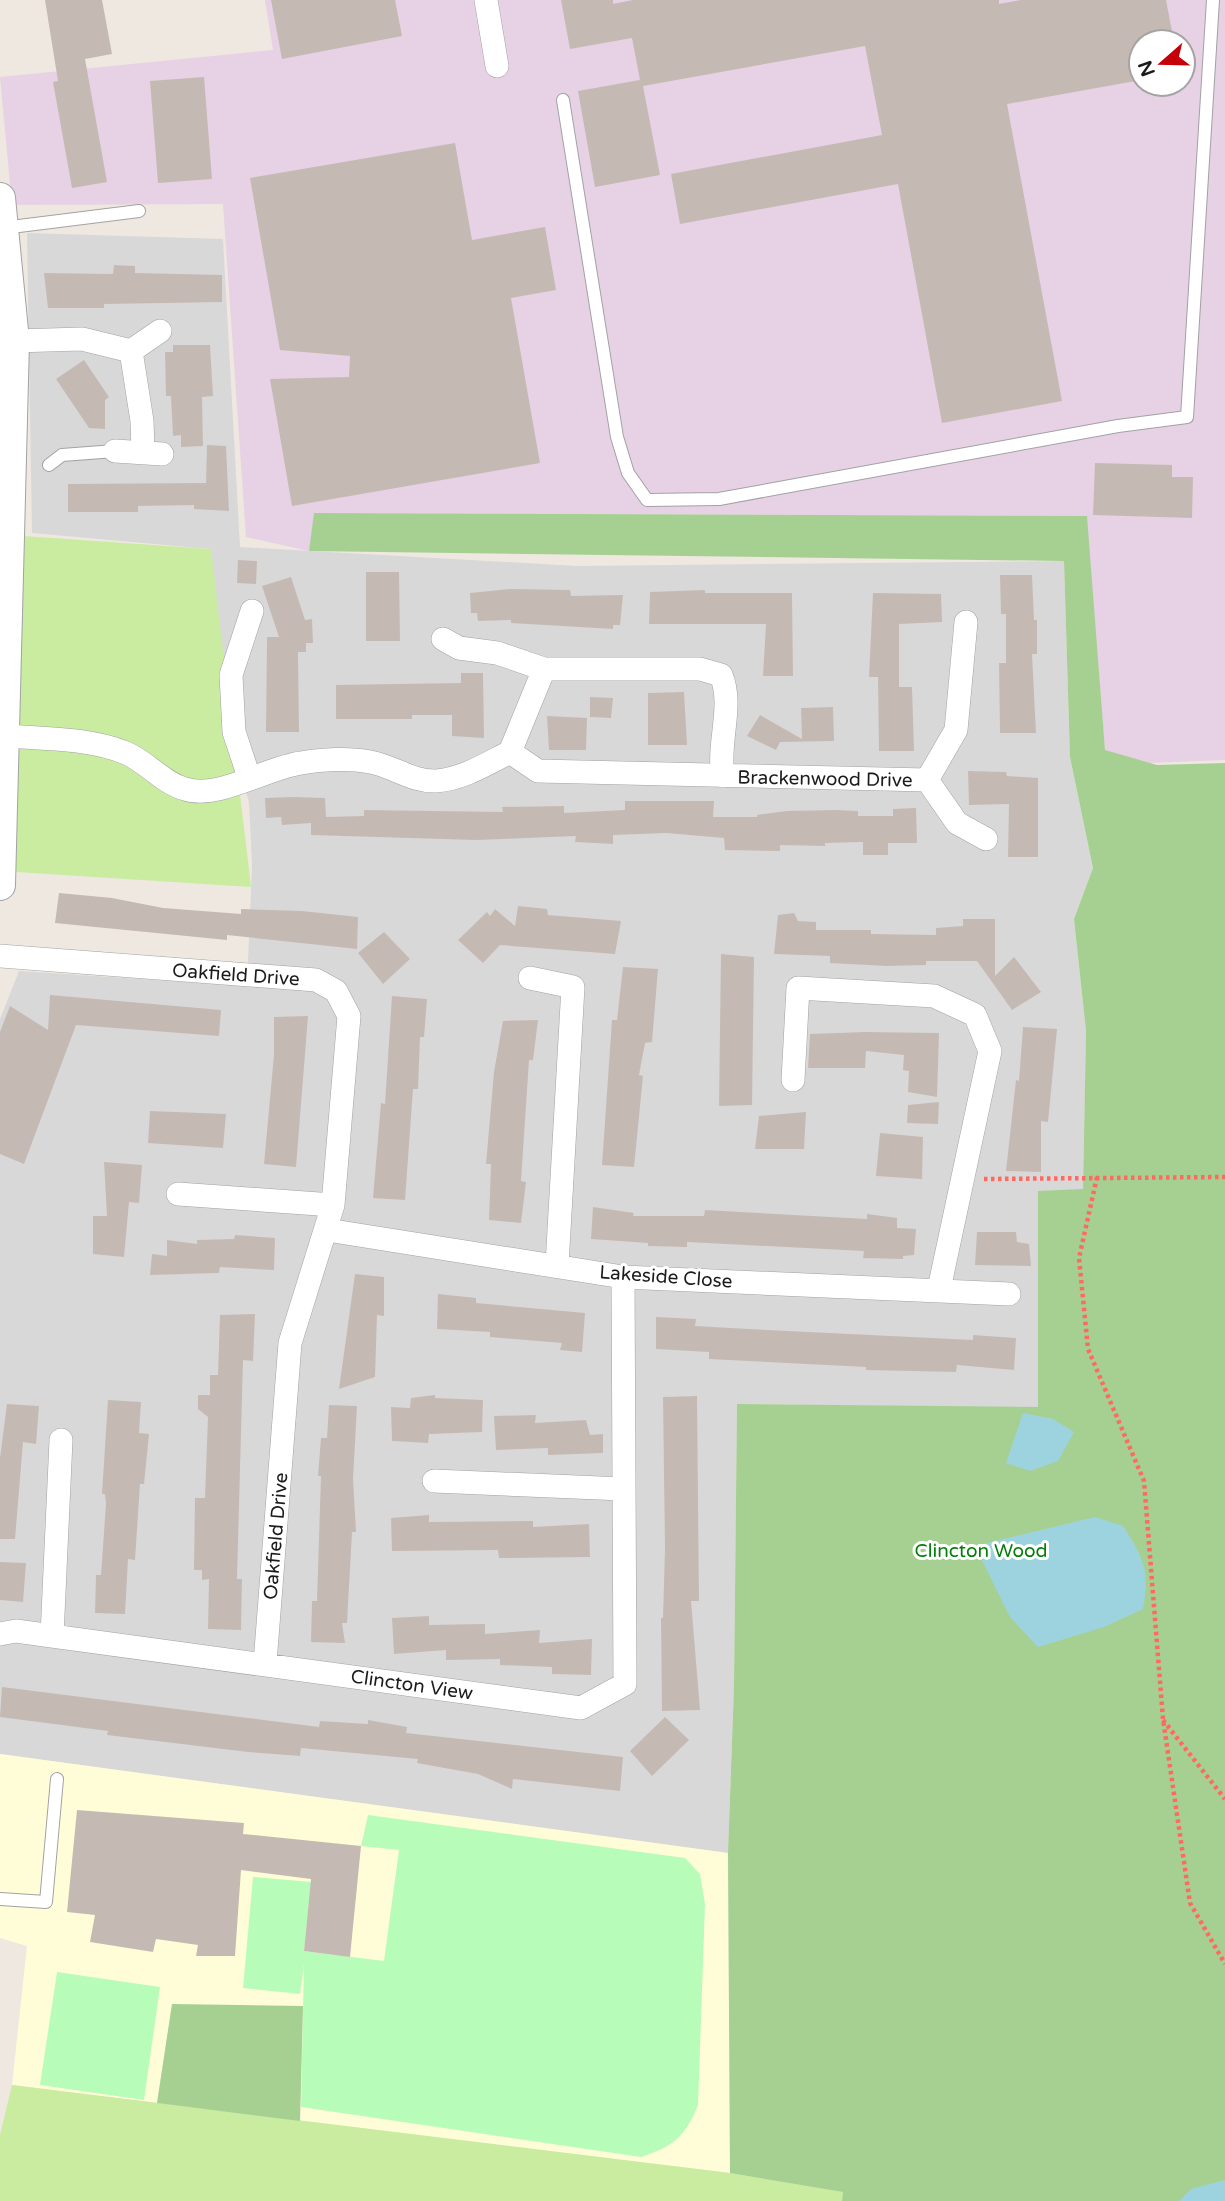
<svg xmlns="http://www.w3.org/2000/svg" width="1225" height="2201" font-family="'Varela Round',sans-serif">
	<rect width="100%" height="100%" fill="#eee8e0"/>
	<path fill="#d9d8d8" d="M 27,233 L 223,239 L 240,547 L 577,566 L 1064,561 L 1070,757 L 1093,868 L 1074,919 L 1086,1031 L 1083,1190 L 1038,1192 L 1038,1408 L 737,1404 L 734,1686 L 728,1853 L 0,1754 L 0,1019 L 19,971 L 247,986 L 252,865 L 249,803 L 221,699 L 210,549 L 32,533 Z"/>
	<path fill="#e7d1e4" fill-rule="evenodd" d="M 265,0 L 1225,0 L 1225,760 L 1149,763 L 1105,751 L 1086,516 L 315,513 L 309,551 L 246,537 L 223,204 L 12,205 L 0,77 L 273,50 ZM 1141,42 L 1183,42 L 1183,84 L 1141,84 Z"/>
	<path fill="#fffdd7" d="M 0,1754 L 728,1853 L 730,2173 L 300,2121 L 303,2007 L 172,2005 L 157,2103 L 12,2085 L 27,1946 L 0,1938 Z"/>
	<path fill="#c9eca1" d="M 9,535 L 211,549 L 251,887 L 1,871 Z
		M 12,2085 L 730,2173 L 844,2192 L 842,2201 L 0,2201 L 0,2135 Z"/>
	<path fill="#a6d091" d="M 314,513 L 1087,516 L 1105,750 L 1157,765 L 1225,763 L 1225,2201 L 842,2201 L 843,2192 L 730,2173 L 728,1853 L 734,1686 L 737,1404 L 1038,1407 L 1038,1191 L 1083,1189 L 1086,1031 L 1074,919 L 1093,868 L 1070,757 L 1064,561 L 309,551 Z
		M 172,2004 L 303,2006 L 300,2121 L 157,2103 Z"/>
	<path fill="#b8fcba" d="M 368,1815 L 685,1858 L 700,1874 L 705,1904 L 698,2105 C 685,2137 674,2146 641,2157 L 301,2107 L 304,1965 L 300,1994 L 243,1988 L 253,1877 L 311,1882 L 304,1951 L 384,1961 L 399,1850 L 361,1846 Z
		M 57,1972 L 160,1987 L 144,2100 L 40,2085 Z"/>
	<path fill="#9dd3df" d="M 1023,1413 L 1053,1419 L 1074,1432 L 1058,1461 L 1030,1471 L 1006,1463 Z
		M 1095,1517 L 1123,1526 C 1144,1559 1150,1570 1143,1609 L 1104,1627 L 1038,1647 L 1010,1617 L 975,1546 Z
		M 1225,2180 L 1225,2201 L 1179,2201 L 1191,2189 Z"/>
	<path fill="#c5bab3" d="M 45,0 L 102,0 L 112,54 L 85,59 L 107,182 L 72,188 L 53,82 L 58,81 Z
		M 271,0 L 395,0 L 402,36 L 282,59 Z
		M 561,0 L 613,0 L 613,4 L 633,0 L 999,0 L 999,4 L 1021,0 L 1166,0 L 1174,42 L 1141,42 L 1141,80 L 1007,104 L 1062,401 L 942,423 L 898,184 L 680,224 L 671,174 L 882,135 L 865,46 L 643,86 L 660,175 L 595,187 L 578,91 L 640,80 L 632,38 L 570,49 Z
		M 204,77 L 212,179 L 158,183 L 150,81 Z
		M 455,143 L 472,240 L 545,227 L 556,290 L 511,298 L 540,463 L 292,506 L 270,379 L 349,377 L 350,356 L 280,350 L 250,178 Z
		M 114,265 L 135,266 L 135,273 L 222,275 L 222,302 L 104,304 L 104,308 L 48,308 L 44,273 L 113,274 Z
		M 173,345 L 210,345 L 213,396 L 202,397 L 203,446 L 181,447 L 181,435 L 173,436 L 171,396 L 166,396 L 165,352 L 173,352 Z
		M 84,360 L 109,397 L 105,400 L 105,429 L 89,428 L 56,379 Z
		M 207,445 L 226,446 L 229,511 L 194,509 L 194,505 L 138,506 L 138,512 L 68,512 L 68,484 L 206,483 Z
		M 1095,463 L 1172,465 L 1172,477 L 1193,477 L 1192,518 L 1093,515 Z
		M 238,560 L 257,561 L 256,584 L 237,583 Z
		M 366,572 L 399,572 L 400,641 L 366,641 Z
		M 1000,575 L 1032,575 L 1034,620 L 1037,620 L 1037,654 L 1032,654 L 1036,733 L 1000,733 L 999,663 L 1006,663 L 1006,614 L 1001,614 Z
		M 291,577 L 305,620 L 312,619 L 313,643 L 306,643 L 306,652 L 298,652 L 299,732 L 266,732 L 267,637 L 279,637 L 262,586 Z
		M 511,589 L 570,590 L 571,596 L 623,595 L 620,625 L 613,625 L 613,629 L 511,623 L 511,620 L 478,621 L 477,613 L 471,613 L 470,593 Z
		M 705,590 L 705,593 L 792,593 L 793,676 L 763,676 L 766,624 L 649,624 L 650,592 Z
		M 873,593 L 941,594 L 942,622 L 899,624 L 899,687 L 912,687 L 914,751 L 879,751 L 878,677 L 869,677 Z
		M 461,673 L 483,673 L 484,738 L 452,736 L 452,715 L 412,715 L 412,719 L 336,719 L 336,685 L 461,683 Z
		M 684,692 L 687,745 L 648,745 L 648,693 Z
		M 590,697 L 613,698 L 611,718 L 590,717 Z
		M 833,707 L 834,741 L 780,742 L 776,750 L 747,736 L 760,715 L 802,739 L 801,708 Z
		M 547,716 L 587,718 L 586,750 L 549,750 Z
		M 968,771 L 1006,772 L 1007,776 L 1038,778 L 1038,857 L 1008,857 L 1009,804 L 969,805 Z
		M 294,797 L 325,798 L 326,817 L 364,816 L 364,810 L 503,812 L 502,807 L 564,806 L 564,813 L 625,810 L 625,801 L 714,801 L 713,817 L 757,817 L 757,815 L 787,811 L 836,810 L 858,811 L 858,816 L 893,816 L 893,809 L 916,808 L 917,843 L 888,843 L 888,855 L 863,855 L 863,842 L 825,843 L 825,846 L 780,845 L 780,851 L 725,850 L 724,838 L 666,833 L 613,835 L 613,844 L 575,842 L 576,836 L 476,840 L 311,835 L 311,823 L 282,825 L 281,817 L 266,818 L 265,798 Z
		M 59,893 L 112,898 L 163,908 L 241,914 L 241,909 L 302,911 L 358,917 L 357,949 L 227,935 L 227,940 L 55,923 Z
		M 518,906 L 547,909 L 548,915 L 621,921 L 615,954 L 500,945 L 483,963 L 458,940 L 487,912 L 490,916 L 495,909 L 515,926 Z
		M 794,913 L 798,921 L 816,922 L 816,930 L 871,930 L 871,934 L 936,935 L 936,928 L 963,926 L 963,919 L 995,919 L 995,976 L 1014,957 L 1041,992 L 1012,1010 L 977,961 L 926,961 L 926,965 L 887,966 L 830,963 L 830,956 L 774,954 L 778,915 Z
		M 384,932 L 410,959 L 383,984 L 358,953 Z
		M 721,954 L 754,957 L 752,1105 L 719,1106 Z
		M 623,967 L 658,969 L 652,1042 L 645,1043 L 639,1075 L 643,1076 L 634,1167 L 602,1165 L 612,1020 L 617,1020 Z
		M 50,995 L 221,1010 L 219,1036 L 76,1025 L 24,1164 L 0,1154 L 0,1032 L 10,1006 L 48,1030 Z
		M 392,996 L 427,999 L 424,1037 L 420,1037 L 418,1089 L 413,1089 L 405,1200 L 373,1198 L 381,1103 L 385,1104 Z
		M 308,1016 L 296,1167 L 264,1164 L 274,1055 L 274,1017 Z
		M 538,1020 L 533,1060 L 529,1060 L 521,1181 L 526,1182 L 521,1223 L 489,1220 L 491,1164 L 486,1164 L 494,1072 L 503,1021 Z
		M 1023,1027 L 1057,1029 L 1048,1122 L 1041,1121 L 1041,1172 L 1006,1171 L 1016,1080 L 1019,1081 Z
		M 865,1032 L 939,1033 L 937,1097 L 908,1092 L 909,1071 L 903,1070 L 904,1055 L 866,1051 L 865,1068 L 808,1068 L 810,1034 Z
		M 939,1102 L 938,1124 L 907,1123 L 908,1105 Z
		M 150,1111 L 226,1114 L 223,1148 L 148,1143 Z
		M 806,1112 L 804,1149 L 755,1149 L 759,1116 Z
		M 880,1133 L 923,1137 L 922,1179 L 876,1176 Z
		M 104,1162 L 142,1165 L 139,1203 L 129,1202 L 124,1257 L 93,1254 L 93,1216 L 107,1216 Z
		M 593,1207 L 634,1213 L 633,1216 L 704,1216 L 705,1210 L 867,1219 L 867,1214 L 897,1218 L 897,1228 L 916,1229 L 914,1255 L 903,1256 L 903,1259 L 863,1258 L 864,1251 L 687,1242 L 687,1247 L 648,1246 L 648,1243 L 591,1239 Z
		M 977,1232 L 1016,1232 L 1017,1242 L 1029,1244 L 1031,1266 L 975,1265 Z
		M 235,1235 L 275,1238 L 274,1270 L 220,1267 L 219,1273 L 150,1275 L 152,1254 L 167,1256 L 167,1240 L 197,1244 L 197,1240 L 234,1239 Z
		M 355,1274 L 384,1277 L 384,1316 L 377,1315 L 375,1377 L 339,1389 Z
		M 438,1294 L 476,1298 L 476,1303 L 585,1313 L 582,1352 L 560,1350 L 562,1343 L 490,1337 L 490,1332 L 437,1329 Z
		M 255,1314 L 253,1361 L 243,1360 L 237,1579 L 242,1579 L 241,1630 L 208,1629 L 209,1579 L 202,1580 L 202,1570 L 194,1570 L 195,1498 L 205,1498 L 208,1417 L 198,1409 L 198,1395 L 210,1395 L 210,1375 L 218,1375 L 220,1315 Z
		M 656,1317 L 696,1319 L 695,1326 L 749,1329 L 973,1340 L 973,1335 L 1016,1338 L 1014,1370 L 957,1365 L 956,1372 L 866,1370 L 866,1367 L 709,1359 L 709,1352 L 656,1349 Z
		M 435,1395 L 435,1398 L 483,1400 L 482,1432 L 429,1434 L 428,1443 L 392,1441 L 391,1407 L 410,1408 L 411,1398 Z
		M 697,1396 L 699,1601 L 691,1601 L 700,1710 L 662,1711 L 661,1618 L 663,1618 L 665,1548 L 663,1397 Z
		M 108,1400 L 141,1402 L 139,1433 L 149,1434 L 144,1484 L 140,1484 L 135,1560 L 128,1559 L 125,1614 L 95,1613 L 96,1575 L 101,1575 L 106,1504 L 105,1494 L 102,1494 Z
		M 7,1404 L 39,1406 L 36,1444 L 23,1442 L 15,1539 L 0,1539 L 0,1458 Z
		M 329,1405 L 357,1406 L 353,1479 L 356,1532 L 352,1532 L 347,1623 L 342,1623 L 345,1643 L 311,1642 L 312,1601 L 317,1601 L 321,1476 L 318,1476 L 321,1438 L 327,1438 Z
		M 536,1415 L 535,1423 L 586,1420 L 590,1435 L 603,1434 L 603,1453 L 548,1455 L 548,1448 L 496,1450 L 494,1416 Z
		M 429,1515 L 429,1522 L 533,1521 L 533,1527 L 589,1524 L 590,1557 L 499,1558 L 498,1550 L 392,1551 L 391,1518 Z
		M 0,1562 L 26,1563 L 23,1602 L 0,1600 Z
		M 429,1616 L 429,1625 L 485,1624 L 485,1634 L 540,1630 L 539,1643 L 592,1639 L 591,1675 L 552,1674 L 552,1667 L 500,1665 L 500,1659 L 446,1660 L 446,1650 L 394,1654 L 392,1618 Z
		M 2,1687 L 319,1727 L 320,1721 L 368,1724 L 368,1720 L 407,1727 L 406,1733 L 623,1757 L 620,1791 L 513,1779 L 512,1789 L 478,1774 L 417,1763 L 418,1759 L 301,1748 L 300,1756 L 248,1752 L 107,1735 L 108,1731 L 0,1717 Z
		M 665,1717 L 689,1740 L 652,1776 L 630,1751 Z
		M 77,1810 L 244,1823 L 243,1834 L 361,1846 L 350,1957 L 304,1951 L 311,1879 L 241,1870 L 235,1956 L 196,1956 L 198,1945 L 156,1939 L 153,1952 L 90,1942 L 95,1915 L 67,1912 Z"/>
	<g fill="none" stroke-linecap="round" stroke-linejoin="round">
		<defs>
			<path id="service" d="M 563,100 L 617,437 L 628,473 L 647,500 L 719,499 L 1118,426 L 1187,417 L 1213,0
				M 3,228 L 139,211
				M 49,465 L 62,455 L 115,451
				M 0,1899 L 46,1902 L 57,1779"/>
			<path id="minor" d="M 486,0 L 497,66
				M 14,341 L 82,339 L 131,351
				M 115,451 L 162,454
				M 143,451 L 142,421 L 131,351 L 160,331
				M 443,639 L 459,648 L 497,653 L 544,669
				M 6,736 C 45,739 89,738 126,753 C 147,762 163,783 185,789 C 218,800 265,768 301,763 C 322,759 350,758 370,762 C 393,766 412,782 436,781 C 463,779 486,764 510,752 L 544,669 L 700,669 L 721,675 C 734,706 717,743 723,776
				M 510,752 L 538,771 L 927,780
				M 249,777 L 234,732 L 231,675 L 252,611
				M 927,780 L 956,730 L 966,622
				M 927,780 L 957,823 L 986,839
				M 0,956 L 316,980 L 336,991 L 349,1016 L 333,1205 L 290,1343 L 265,1663
				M 530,978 L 573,987 L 557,1265
				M 793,1080 L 798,988 L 934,996 L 975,1015 L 990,1051 L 939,1289
				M 178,1194 L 333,1205
				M 327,1230 L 623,1277 L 1009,1294
				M 434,1481 L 623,1489
				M 0,1634 L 16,1631 L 52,1636 L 581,1708 L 625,1684 L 623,1277
				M 52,1636 L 61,1440"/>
			<path id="tertiary" d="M 0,198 L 14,341 L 0,885"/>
		</defs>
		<use href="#service" stroke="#a2a2a2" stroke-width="14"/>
		<use href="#minor" stroke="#a2a2a2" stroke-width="24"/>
		<use href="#tertiary" stroke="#a2a2a2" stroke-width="32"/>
		<path stroke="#ff695f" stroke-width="4.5" stroke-dasharray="3.5 3.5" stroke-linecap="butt" d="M 1097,1177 L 1079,1258 L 1088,1349 L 1144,1481 L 1163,1719 L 1190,1903 L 1225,1964
			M 984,1179 L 1225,1177
			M 1163,1720 L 1225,1799"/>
		<use href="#service" stroke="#fff" stroke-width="12"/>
		<use href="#minor" stroke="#fff" stroke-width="23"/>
		<use href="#tertiary" stroke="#fff" stroke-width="30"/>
	</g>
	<g text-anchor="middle" stroke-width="6" stroke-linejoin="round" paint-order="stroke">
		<g font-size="19" fill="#1b1b1b" stroke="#fff">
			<text transform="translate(825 778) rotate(1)" y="7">Brackenwood Drive</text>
			<text transform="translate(236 974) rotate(4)" y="7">Oakfield Drive</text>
			<text transform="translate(666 1276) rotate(4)" y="7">Lakeside Close</text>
			<text transform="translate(275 1536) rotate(-85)" y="7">Oakfield Drive</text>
			<text transform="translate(412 1684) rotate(8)" y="7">Clincton View</text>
		</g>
		<g font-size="19" fill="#057e09" stroke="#fff">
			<text x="981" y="1557">Clincton Wood</text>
		</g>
	</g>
	<g transform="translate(1162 63) rotate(250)"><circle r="33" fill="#ffffff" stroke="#a4a4a4" stroke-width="2"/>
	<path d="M0-5L12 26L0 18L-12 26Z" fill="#c60009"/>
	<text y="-10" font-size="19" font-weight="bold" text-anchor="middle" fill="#1b1b1b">N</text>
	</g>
</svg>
